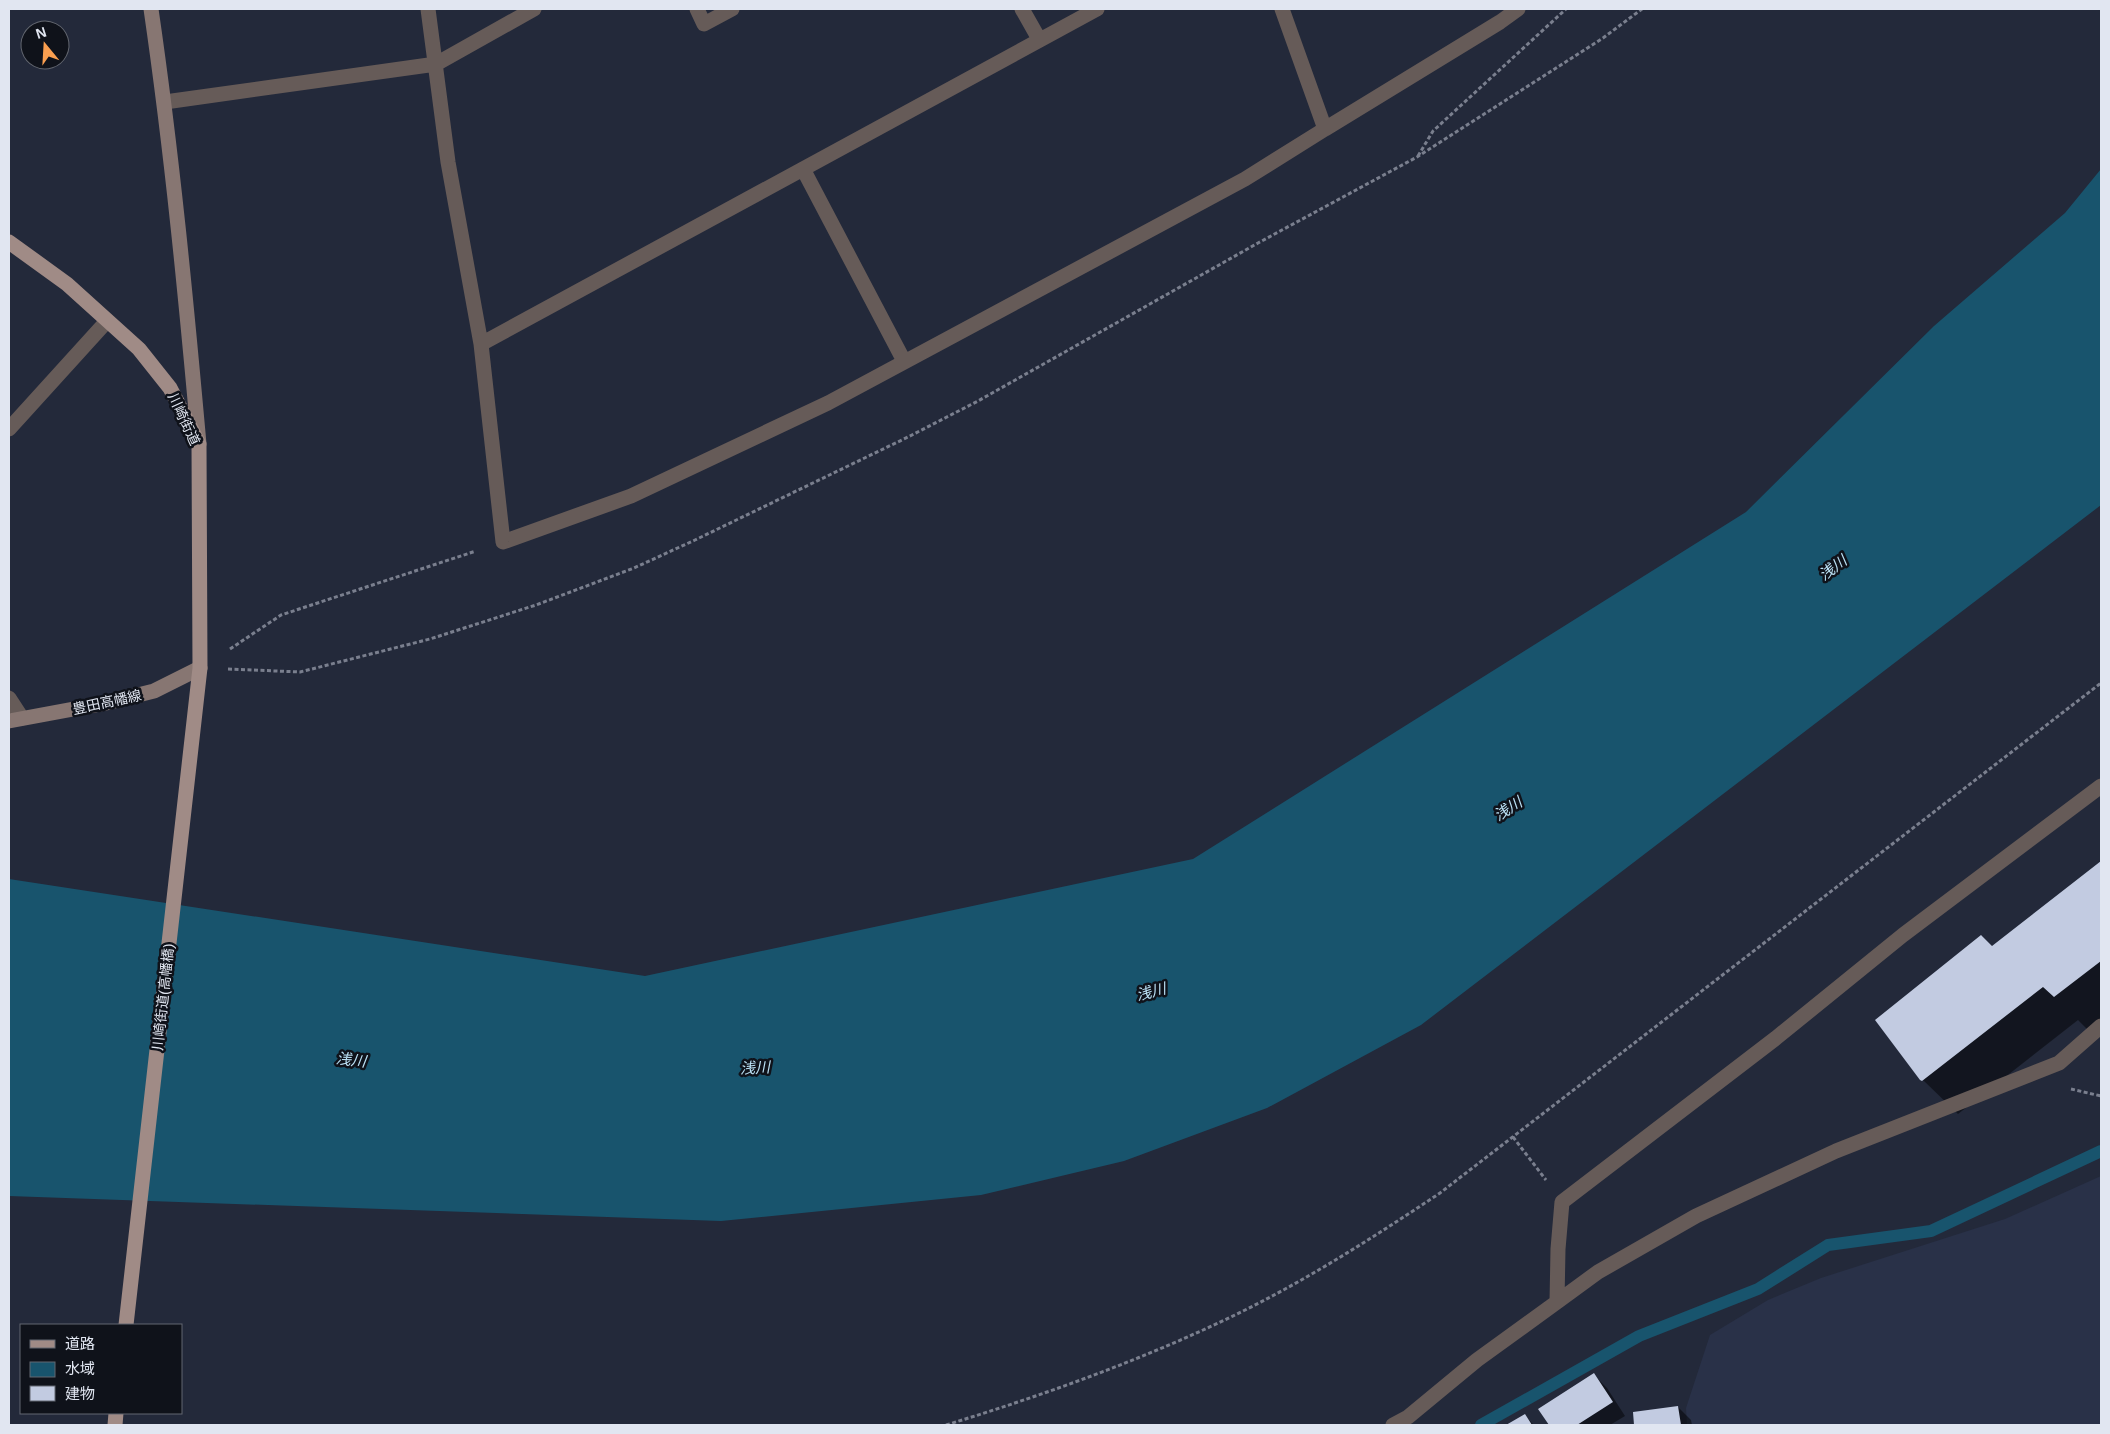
<svg xmlns="http://www.w3.org/2000/svg" width="2110" height="1434" font-family="Helvetica,'Noto Sans JP',sans-serif">
	<rect width="100%" height="100%" fill="#23293a"/>
	<path fill="#293148" d="M 2101,1176 L 2101,1425 L 1687,1425 L 1686,1408 L 1710,1335 L 1768,1300 L 1821,1278 L 2005,1219 Z"/>
	<path fill="#18546d" d="M 2101,169 L 2101,505 L 1421,1025 L 1267,1108 L 1124,1161 L 981,1195 L 721,1221 L 9,1196 L 9,879 L 645,976 L 1193,859 L 1746,512 L 1934,326 L 2065,213 Z"/>
	<path fill="#0007" d="M 2101,863 L 2101,1021 L 2089,1031 L 2078,1020 L 1958,1114 L 1923,1080 L 1877,1020 L 1992,948 Z
		M 1594,1375 L 1607,1388 L 1625,1416 L 1610,1425 L 1550,1425 L 1540,1409 Z
		M 1678,1407 L 1691,1420 L 1692,1425 L 1636,1425 L 1634,1413 Z
		M 1525,1416 L 1534,1425 L 1508,1425 Z"/>
	<g fill="none" stroke-linecap="round" stroke-linejoin="round">
		<path stroke="#18546d" stroke-width="12" d="M 1481,1425 L 1639,1336 L 1758,1289 L 1828,1245 L 1931,1231 L 2101,1151"/>
	</g>
	<path fill="#c2cbe1" d="M 2101,861 L 2101,961 L 2054,997 L 2043,987 L 1922,1081 L 1920,1080 L 1875,1020 L 1981,935 L 1992,946 Z
		M 1594,1373 L 1613,1402 L 1577,1425 L 1549,1425 L 1538,1409 Z
		M 1678,1406 L 1681,1425 L 1634,1425 L 1633,1412 Z
		M 1525,1414 L 1532,1425 L 1506,1425 Z"/>
	<g fill="none" stroke-linecap="round" stroke-linejoin="round">
		<path stroke="#7a7f8e" stroke-width="3" stroke-dasharray="4 2.5" stroke-linecap="butt" d="M 1418,156 L 1433,131 L 1566,9
			M 230,649 L 281,615 L 476,551
			M 228,669 L 300,672 L 430,639 L 536,605 L 634,568 L 695,540 L 908,437 L 978,401 L 1258,243 L 1417,157 L 1603,38 L 1642,9
			M 2071,1089 L 2101,1096
			M 1513,1137 L 1546,1180
			M 946,1425 C 1044,1395 1142,1360 1235,1315 C 1307,1280 1374,1237 1440,1193 L 2101,683"/>
		<path stroke="#665b58" stroke-width="15" d="M 9,429 L 107,321"/>
		<path stroke="#665b58" stroke-width="15" d="M 428,9 L 448,162 L 481,344 L 503,542 L 631,496 L 828,403 L 1245,179 L 1325,129
			M 697,9 L 704,24 L 732,9
			M 1022,9 L 1039,39
			M 1282,9 L 1325,129 L 1500,22 L 1518,9
			M 165,102 L 436,64 L 534,9
			M 803,169 L 904,361
			M 481,344 L 1097,9
			M 9,698 L 22,718
			M 1557,1302 L 1598,1272 L 1696,1216 L 1836,1151 L 2059,1063 L 2101,1026
			M 1393,1425 L 1408,1417 L 1477,1360 L 1557,1302 L 1558,1249 L 1562,1202 L 1776,1038 L 1903,935 L 2101,786"/>
		<path stroke="#877672" stroke-width="15" d="M 151,9 C 172,153 186,299 199,444
			M 9,721 L 106,703 L 154,691 L 200,668"/>
		<path stroke="#a08b86" stroke-width="15" d="M 9,242 L 67,284 L 139,349 L 170,388 L 199,444 L 200,668 L 126,1325
			M 115,1425 L 116,1413"/>
	</g>
	<g text-anchor="middle" stroke-width="5" stroke-linejoin="round" paint-order="stroke">
		<g font-size="14" fill="#e1e6f1" stroke="#0f121a">
			<text transform="translate(184 419) rotate(65)" y="5">川崎街道</text>
			<text transform="translate(107 702) rotate(-12)" y="5">豊田高幡線</text>
			<text transform="translate(163 997) rotate(-84)" y="5">川崎街道(高幡橋)</text>
		</g>
		<g font-size="15" font-style="italic" fill="#bbe1f5" stroke="#0f121a">
			<text transform="translate(1833 568) rotate(-37)" y="5">浅川</text>
			<text transform="translate(1508 809) rotate(-33)" y="5">浅川</text>
			<text transform="translate(1151 992) rotate(-14)" y="5">浅川</text>
			<text transform="translate(351 1060) rotate(7)" y="5">浅川</text>
			<text transform="translate(755 1068) rotate(-3)" y="5">浅川</text>
		</g>
	</g>
	<rect width="2110" height="1434" fill="none" stroke="#e1e6f1" stroke-width="20"/>
	<rect x="20" y="1324" width="162" height="90" fill="#0f121a" stroke="#636770"/>
	<rect x="30" y="1340" width="25" height="8" fill="#a08b86" stroke="#636770"/>
	<text x="65" y="1349" font-size="15" fill="#e1e6f1">道路</text>
	<rect x="30" y="1362" width="25" height="15" fill="#18546d" stroke="#636770"/>
	<text x="65" y="1374" font-size="15" fill="#e1e6f1">水域</text>
	<rect x="30" y="1386" width="25" height="15" fill="#c2cbe1" stroke="#636770"/>
	<text x="65" y="1399" font-size="15" fill="#e1e6f1">建物</text>
	<g transform="translate(45 45) rotate(342)"><circle r="24" fill="#0f121a" stroke="#636770"/>
	<path d="M0-4L9 19L0 12L-9 19Z" fill="#fa9f50"/>
	<text y="-8" font-size="14" font-weight="bold" text-anchor="middle" fill="#e1e6f1">N</text>
	</g>
</svg>
